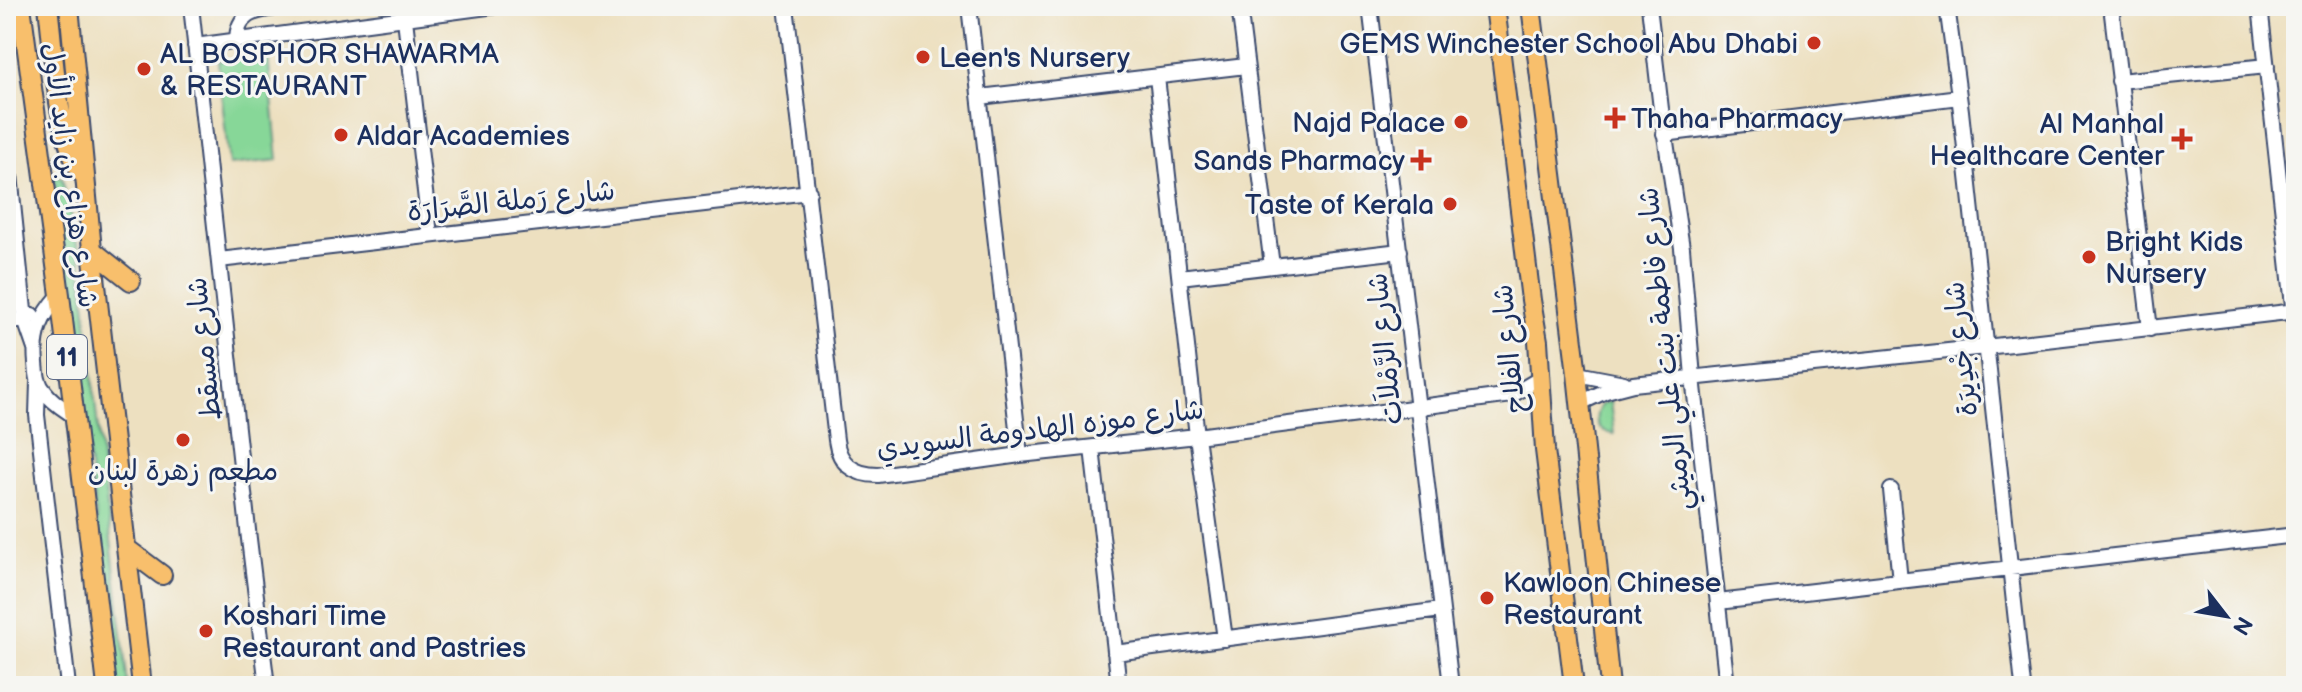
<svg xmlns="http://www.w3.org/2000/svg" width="2302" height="692" font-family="'Balsamiq Sans','Playpen Sans Arabic',sans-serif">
	<rect width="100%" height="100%" fill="#f6f6f2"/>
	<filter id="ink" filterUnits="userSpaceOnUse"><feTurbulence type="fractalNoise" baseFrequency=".0125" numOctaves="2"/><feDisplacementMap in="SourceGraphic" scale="16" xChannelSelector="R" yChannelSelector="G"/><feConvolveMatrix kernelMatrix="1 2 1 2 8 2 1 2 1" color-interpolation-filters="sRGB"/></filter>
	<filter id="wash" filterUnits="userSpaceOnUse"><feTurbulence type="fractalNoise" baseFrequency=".006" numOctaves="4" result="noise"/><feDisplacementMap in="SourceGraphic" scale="32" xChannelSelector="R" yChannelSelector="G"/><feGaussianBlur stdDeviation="1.8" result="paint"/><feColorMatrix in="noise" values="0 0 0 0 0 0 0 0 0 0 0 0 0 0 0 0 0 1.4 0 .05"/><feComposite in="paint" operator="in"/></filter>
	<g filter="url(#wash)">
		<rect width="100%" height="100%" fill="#ede0c0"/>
		<path fill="#87d798" stroke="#51837b" stroke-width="2" d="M 268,56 L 278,160 L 229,165 L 218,61 Z
			M 54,177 L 62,178 L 81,262 L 97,420 L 128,686 L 117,686 Z
			M 1610,401 L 1614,434 C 1597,432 1592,420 1601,405 Z"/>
	</g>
	<g filter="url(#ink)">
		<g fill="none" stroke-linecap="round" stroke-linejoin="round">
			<defs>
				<path id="minor" d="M 191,6 L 249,539 L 267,686
					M 786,6 L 836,440 C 839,464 854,475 878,475 L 1020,455 L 1197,436 L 1512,395 L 1541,378
					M 969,6 L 1020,455
					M 1239,6 L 1272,266
					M 1370,6 L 1451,686
					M 1649,6 L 1661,109 L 1682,248 L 1693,377 L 1727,686
					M 1947,6 L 1961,111 L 2023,686
					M 2111,6 L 2150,329
					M 2260,6 L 2296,333
					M 405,19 L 430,235
					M 237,41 C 237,8 261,11 287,6
					M 195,46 L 495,6
					M 1157,77 L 1197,436 L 1225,639
					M 2119,81 L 2267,66
					M 980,97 L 1246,66
					M 1664,134 L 1959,97
					M 6,136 L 25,320 L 35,349
					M 219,260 L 809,192
					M 1180,277 L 1400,251
					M 60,295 C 41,316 33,334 36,363 C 37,374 37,383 45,392 C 52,402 64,409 74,416
					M 6,322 L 25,320 L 32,315
					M 1577,374 L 1624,383
					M 38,382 L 37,415 L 68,686
					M 1580,403 L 1606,391 L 1633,384 L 1986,347 L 2296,311
					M 1092,448 L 1119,686
					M 1891,490 L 1900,581
					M 1718,602 L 2296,535
					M 1115,653 L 1441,610"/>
				<path id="major" d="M 21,6 L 60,295 L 107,686
					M 48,6 C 55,61 55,122 80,172
					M 69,6 L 92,250 L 142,686
					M 1495,6 L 1531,300 L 1538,341 L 1545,450 L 1574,686
					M 1531,6 L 1577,374 L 1610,686
					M 92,250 L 131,281
					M 126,548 L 162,575"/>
			</defs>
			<use href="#minor" stroke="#3a4a6d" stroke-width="18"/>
			<use href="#major" stroke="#3a4a6d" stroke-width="22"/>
			<use href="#minor" stroke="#fff" stroke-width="14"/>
			<use href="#major" stroke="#f8bf6c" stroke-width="18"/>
		</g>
	</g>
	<g fill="#c8321e" stroke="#f6f6f2" stroke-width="3">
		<circle cx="1814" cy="43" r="8"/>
		<circle cx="923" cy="57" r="8"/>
		<circle cx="144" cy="69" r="8"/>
		<path d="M1611 106h8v8h8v8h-8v8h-8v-8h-8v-8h8z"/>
		<circle cx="1461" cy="122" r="8"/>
		<circle cx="341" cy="135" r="8"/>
		<path d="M2178 127h8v8h8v8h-8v8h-8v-8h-8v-8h8z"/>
		<path d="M1417 148h8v8h8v8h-8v8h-8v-8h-8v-8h8z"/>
		<circle cx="1450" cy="204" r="8"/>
		<circle cx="2089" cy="257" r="8"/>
		<circle cx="183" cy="440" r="8"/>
		<circle cx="1487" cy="598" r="8"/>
		<circle cx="206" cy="631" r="8"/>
	</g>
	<g text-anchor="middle" stroke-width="6" stroke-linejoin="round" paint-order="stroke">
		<rect fill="#f6f6f2" stroke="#5d6b8a" stroke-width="2" x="47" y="335" width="40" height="44" rx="6"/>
		<g font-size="26" font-weight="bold" fill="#1b2f5e">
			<text x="67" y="366">11</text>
		</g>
		<g font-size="28" fill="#1b2f5e" stroke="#f6f6f2" text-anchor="start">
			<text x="1798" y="53" text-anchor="end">GEMS Winchester School Abu Dhabi</text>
			<text x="160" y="63">AL BOSPHOR SHAWARMA<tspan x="160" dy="32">&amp; RESTAURANT</tspan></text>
			<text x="939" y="67">Leen's Nursery</text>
			<text x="1631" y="128">Thaha Pharmacy</text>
			<text x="1445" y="132" text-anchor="end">Najd Palace</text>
			<text x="2164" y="133" text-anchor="end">Al Manhal<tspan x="2164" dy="32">Healthcare Center</tspan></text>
			<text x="357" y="145">Aldar Academies</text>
			<text x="1405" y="170" text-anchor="end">Sands Pharmacy</text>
			<text x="1434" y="214" text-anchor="end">Taste of Kerala</text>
			<text x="2105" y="251">Bright Kids<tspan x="2105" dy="32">Nursery</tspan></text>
			<text x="183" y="480" text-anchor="middle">مطعم زهرة لبنان</text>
			<text x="1503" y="592">Kawloon Chinese<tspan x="1503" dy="32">Restaurant</tspan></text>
			<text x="222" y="625">Koshari Time<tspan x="222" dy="32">Restaurant and Pastries</tspan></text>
		</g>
		<g font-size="28" fill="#1b2f5e" stroke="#f6f6f2">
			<text transform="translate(71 175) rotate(82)" y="10">شارع هزاع بن زايد الأول</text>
			<text transform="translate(511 200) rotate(-6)" y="10">شارع رَملة الصَّرَارَة</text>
			<text transform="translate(203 349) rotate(-96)" y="10">شارع مسقط</text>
			<text transform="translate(1384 349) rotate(-96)" y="10">شارع الرَّمْلاَت</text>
			<text transform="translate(1508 349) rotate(-96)" y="10">شارع الفلاح</text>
			<text transform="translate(1664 349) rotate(-96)" y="10">شارع فاطمة بنت علي الرميثي</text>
			<text transform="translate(1960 349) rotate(-96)" y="10">شارع جْدِيرَة</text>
			<text transform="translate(1040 428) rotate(-7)" y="10">شارع موزه الهادومة السويدي</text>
		</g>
	</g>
	<rect width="2302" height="692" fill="none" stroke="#f6f6f2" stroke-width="32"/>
	<g transform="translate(2226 616) rotate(121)" stroke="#f6f6f2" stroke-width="6" paint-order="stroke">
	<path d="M0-6L14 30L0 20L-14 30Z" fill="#1b2f5e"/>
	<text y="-12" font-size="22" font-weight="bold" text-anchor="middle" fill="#1b2f5e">N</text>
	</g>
</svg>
